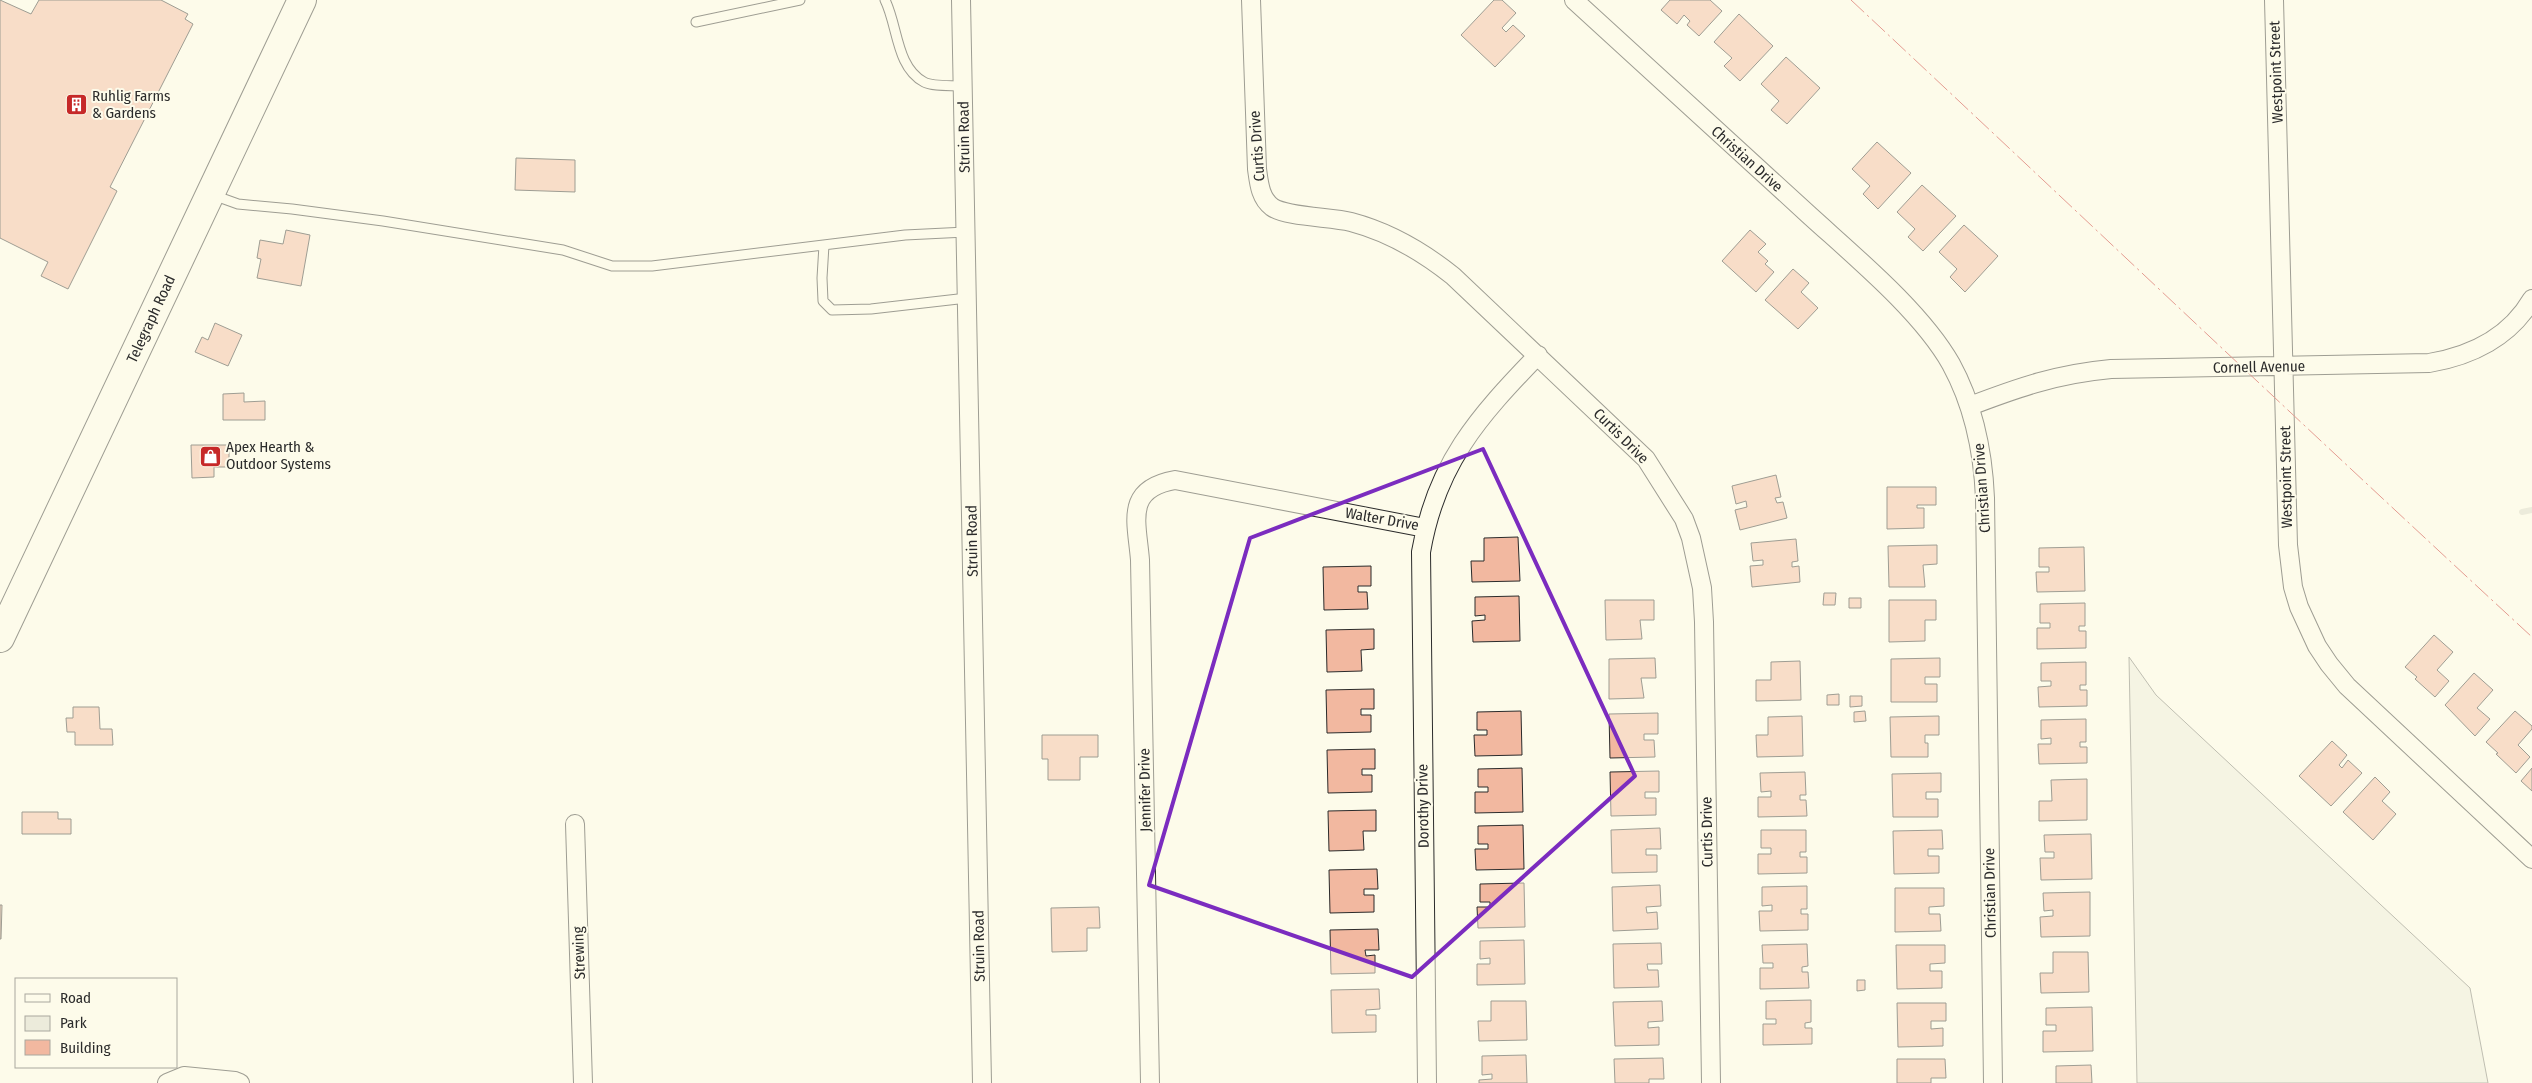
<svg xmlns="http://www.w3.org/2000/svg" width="2532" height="1083" font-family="'Fira Sans Condensed',sans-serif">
	<rect width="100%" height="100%" fill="#fdfbea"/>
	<path fill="#ecebdb" stroke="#74746e" d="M 2129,657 L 2156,695 L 2470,988 L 2488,1083 L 2137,1083 Z"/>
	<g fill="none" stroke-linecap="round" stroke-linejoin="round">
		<path stroke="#d8d7c9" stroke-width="6" d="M 2522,512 L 2532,510"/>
	</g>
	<path fill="#f2b8a0" stroke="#2b2b2b" d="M 0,0 L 31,14 L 39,0 L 161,0 L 188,14 L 185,19 L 193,24 L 110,187 L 117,191 L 68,289 L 41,276 L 48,262 L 0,238 Z
		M 1494,0 L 1502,0 L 1516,13 L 1502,28 L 1506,32 L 1513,25 L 1525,36 L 1495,67 L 1461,35 Z
		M 1670,0 L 1710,0 L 1722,11 L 1699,36 L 1687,25 L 1690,21 L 1684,15 L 1677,24 L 1661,10 Z
		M 1739,14 L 1773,46 L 1740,81 L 1724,66 L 1732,58 L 1714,42 Z
		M 1786,57 L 1820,88 L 1787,124 L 1771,110 L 1779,101 L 1761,84 Z
		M 1877,142 L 1911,173 L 1878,209 L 1863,194 L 1870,186 L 1852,169 Z
		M 516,158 L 575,160 L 575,192 L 515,190 Z
		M 1922,185 L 1956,216 L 1923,251 L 1908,237 L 1915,229 L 1897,212 Z
		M 1964,225 L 1998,256 L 1965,292 L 1950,277 L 1957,269 L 1939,252 Z
		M 286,230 L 310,235 L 301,286 L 257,278 L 261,259 L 257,258 L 260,240 L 283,244 Z
		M 1750,230 L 1766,244 L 1758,252 L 1768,261 L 1765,264 L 1774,272 L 1756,292 L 1722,261 Z
		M 1793,269 L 1809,283 L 1801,292 L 1818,308 L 1798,329 L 1765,300 Z
		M 215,323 L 242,335 L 228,366 L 195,352 L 202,337 L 208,340 Z
		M 244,393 L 244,402 L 265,401 L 265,420 L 223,420 L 223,394 Z
		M 191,445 L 229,445 L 229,467 L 214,467 L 214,477 L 192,478 Z
		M 1776,475 L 1781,497 L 1775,498 L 1777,503 L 1783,502 L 1787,518 L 1740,530 L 1735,510 L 1747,507 L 1746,501 L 1736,504 L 1732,486 Z
		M 1887,487 L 1936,487 L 1936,505 L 1917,505 L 1917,508 L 1924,508 L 1924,528 L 1887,529 Z
		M 1518,537 L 1520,581 L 1472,582 L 1471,561 L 1484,561 L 1484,538 Z
		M 1796,539 L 1798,561 L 1792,562 L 1792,567 L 1799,566 L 1800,582 L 1752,587 L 1750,566 L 1763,565 L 1763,560 L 1753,561 L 1751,543 Z
		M 1937,545 L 1937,564 L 1923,565 L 1925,587 L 1889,587 L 1888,546 Z
		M 2084,547 L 2085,591 L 2037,592 L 2036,572 L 2049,572 L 2049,567 L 2039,567 L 2039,548 Z
		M 1371,566 L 1371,586 L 1358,586 L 1358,592 L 1367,592 L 1368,609 L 1324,610 L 1323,567 Z
		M 1824,593 L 1836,593 L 1835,605 L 1823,605 Z
		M 1519,596 L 1520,641 L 1473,642 L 1472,621 L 1485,620 L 1485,615 L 1475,616 L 1475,597 Z
		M 1849,598 L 1861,598 L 1861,608 L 1849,608 Z
		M 1605,600 L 1654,600 L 1654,620 L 1640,620 L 1642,639 L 1606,640 Z
		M 1889,600 L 1936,600 L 1936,620 L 1925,620 L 1925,641 L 1889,642 Z
		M 2085,603 L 2085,626 L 2079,626 L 2079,631 L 2086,631 L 2086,648 L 2037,649 L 2037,628 L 2050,628 L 2050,623 L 2040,623 L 2040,604 Z
		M 1374,629 L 1374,649 L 1361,650 L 1362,671 L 1327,672 L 1326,630 Z
		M 2434,635 L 2453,652 L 2437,670 L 2449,681 L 2435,697 L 2415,679 L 2417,677 L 2405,667 Z
		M 1655,658 L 1656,678 L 1641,678 L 1644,698 L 1609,699 L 1609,659 Z
		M 1940,658 L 1940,677 L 1925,677 L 1925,684 L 1937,684 L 1937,702 L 1891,702 L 1891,659 Z
		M 1800,661 L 1801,700 L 1756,701 L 1756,680 L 1771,680 L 1771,662 Z
		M 2086,662 L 2086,685 L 2080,685 L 2080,690 L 2087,690 L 2087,706 L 2039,707 L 2038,687 L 2051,686 L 2051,681 L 2041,681 L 2041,663 Z
		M 2474,673 L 2493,690 L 2477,708 L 2490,719 L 2475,736 L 2445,705 Z
		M 1374,689 L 1374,709 L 1361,709 L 1361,715 L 1371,715 L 1371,732 L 1327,733 L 1326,690 Z
		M 1839,694 L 1839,705 L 1827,705 L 1827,695 Z
		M 1850,696 L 1862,696 L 1862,706 L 1850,707 Z
		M 73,707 L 99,707 L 100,729 L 112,729 L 113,745 L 75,745 L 75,732 L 67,732 L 66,718 L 73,718 Z
		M 1521,711 L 1522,755 L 1475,756 L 1474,735 L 1487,735 L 1487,730 L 1477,730 L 1477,712 Z
		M 1865,711 L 1866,721 L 1854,722 L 1854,712 Z
		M 2515,711 L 2532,726 L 2532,729 L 2518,745 L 2530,757 L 2516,773 L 2496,754 L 2498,753 L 2486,742 Z
		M 1658,713 L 1658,734 L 1644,734 L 1644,740 L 1654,740 L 1655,757 L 1610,758 L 1609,714 Z
		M 1802,716 L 1803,756 L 1757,757 L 1756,735 L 1768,735 L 1768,717 Z
		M 1939,716 L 1939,735 L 1925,735 L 1925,743 L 1928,743 L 1928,757 L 1891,757 L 1890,717 Z
		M 2086,719 L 2086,742 L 2080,742 L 2080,747 L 2087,747 L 2087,763 L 2039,764 L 2038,744 L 2051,744 L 2051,738 L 2041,739 L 2041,720 Z
		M 1042,735 L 1098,735 L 1098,757 L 1080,757 L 1080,780 L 1048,780 L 1048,759 L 1042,759 Z
		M 2332,741 L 2347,755 L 2339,765 L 2342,768 L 2348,760 L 2362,773 L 2331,806 L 2299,776 Z
		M 1375,749 L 1375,769 L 1362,769 L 1362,775 L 1372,775 L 1372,792 L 1328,793 L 1327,750 Z
		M 1522,768 L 1523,812 L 1475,813 L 1475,792 L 1488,792 L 1488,787 L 1478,787 L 1478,769 Z
		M 2532,768 L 2532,791 L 2521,781 Z
		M 1659,771 L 1659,792 L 1645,792 L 1645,798 L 1656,798 L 1656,815 L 1611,816 L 1610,772 Z
		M 1805,772 L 1806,795 L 1800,795 L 1800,800 L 1806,800 L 1807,816 L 1758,817 L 1758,797 L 1771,797 L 1771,791 L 1761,792 L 1760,773 Z
		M 1941,773 L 1941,792 L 1926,792 L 1926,799 L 1938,799 L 1938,817 L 1893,817 L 1892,774 Z
		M 2375,777 L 2390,792 L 2382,801 L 2396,814 L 2373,840 L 2343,812 Z
		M 2087,779 L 2087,820 L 2039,821 L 2039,801 L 2052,801 L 2051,780 Z
		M 1376,810 L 1376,831 L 1363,831 L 1364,850 L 1329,851 L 1328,811 Z
		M 22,812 L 58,812 L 58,819 L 71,819 L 71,834 L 22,834 Z
		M 1523,825 L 1524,869 L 1476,870 L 1475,849 L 1488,849 L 1488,844 L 1478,844 L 1478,826 Z
		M 1660,828 L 1661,849 L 1646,849 L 1646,855 L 1657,855 L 1657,872 L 1612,873 L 1611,830 Z
		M 1761,830 L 1806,830 L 1806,852 L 1800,852 L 1800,857 L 1807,857 L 1807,873 L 1758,874 L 1758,854 L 1771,854 L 1771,848 L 1761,848 Z
		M 1942,830 L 1943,849 L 1928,849 L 1928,856 L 1939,856 L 1939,873 L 1894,874 L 1893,831 Z
		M 2091,834 L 2092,879 L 2041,880 L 2040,858 L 2054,858 L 2054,852 L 2045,852 L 2044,835 Z
		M 1377,869 L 1378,889 L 1364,889 L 1364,895 L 1374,895 L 1374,912 L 1330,913 L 1329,870 Z
		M 1524,883 L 1525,927 L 1478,928 L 1477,907 L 1490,907 L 1490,902 L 1480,902 L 1480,884 Z
		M 1660,885 L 1661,906 L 1646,907 L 1647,913 L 1657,912 L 1658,929 L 1613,931 L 1612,887 Z
		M 1807,886 L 1807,909 L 1801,909 L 1801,914 L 1808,914 L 1808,930 L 1760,931 L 1759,911 L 1772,911 L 1772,905 L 1762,906 L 1762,887 Z
		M 1895,888 L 1944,888 L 1944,906 L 1929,907 L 1929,914 L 1940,914 L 1941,931 L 1895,932 Z
		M 2090,892 L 2090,936 L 2041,937 L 2040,917 L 2053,916 L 2053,910 L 2044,911 L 2043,893 Z
		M 0,905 L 2,905 L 1,939 L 0,939 Z
		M 1099,907 L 1100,928 L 1087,928 L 1087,951 L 1052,952 L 1051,908 Z
		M 1378,929 L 1379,950 L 1365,950 L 1366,956 L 1375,955 L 1375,973 L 1331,974 L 1330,930 Z
		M 1524,940 L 1525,984 L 1477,985 L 1477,964 L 1490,964 L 1490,958 L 1480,959 L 1480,941 Z
		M 1661,943 L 1662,964 L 1647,964 L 1648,970 L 1658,970 L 1659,987 L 1614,988 L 1613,944 Z
		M 1807,944 L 1808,966 L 1802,967 L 1802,972 L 1808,972 L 1809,988 L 1760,989 L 1760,968 L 1773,968 L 1773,963 L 1763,963 L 1762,945 Z
		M 1896,945 L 1945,945 L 1945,963 L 1930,964 L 1930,971 L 1942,971 L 1942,988 L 1897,989 Z
		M 2053,952 L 2088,952 L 2089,992 L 2041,993 L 2040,973 L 2053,973 Z
		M 1857,980 L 1865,980 L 1865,990 L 1857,991 Z
		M 1379,989 L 1380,1009 L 1366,1010 L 1366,1015 L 1376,1015 L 1376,1032 L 1332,1033 L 1331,990 Z
		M 1811,1000 L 1811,1022 L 1805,1023 L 1805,1028 L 1812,1028 L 1812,1044 L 1763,1045 L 1763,1024 L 1776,1024 L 1776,1019 L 1766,1019 L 1766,1001 Z
		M 1491,1001 L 1526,1001 L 1527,1040 L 1479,1041 L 1478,1021 L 1491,1021 Z
		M 1662,1001 L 1663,1021 L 1648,1022 L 1648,1028 L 1659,1027 L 1659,1045 L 1615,1046 L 1613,1002 Z
		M 1897,1003 L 1946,1003 L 1946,1021 L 1931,1021 L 1931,1029 L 1943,1028 L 1943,1046 L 1898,1047 Z
		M 2092,1007 L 2093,1051 L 2043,1052 L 2043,1031 L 2056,1031 L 2056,1025 L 2046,1025 L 2046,1008 Z
		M 1526,1055 L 1527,1083 L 1479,1083 L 1479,1080 L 1492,1079 L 1492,1074 L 1482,1075 L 1482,1056 Z
		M 1663,1058 L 1664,1079 L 1649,1079 L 1649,1083 L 1615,1083 L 1614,1059 Z
		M 1897,1059 L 1945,1059 L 1946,1078 L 1931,1078 L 1931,1083 L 1897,1083 Z
		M 2091,1065 L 2092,1083 L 2056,1083 L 2056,1066 Z"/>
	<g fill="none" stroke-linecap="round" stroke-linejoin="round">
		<defs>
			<path id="lane" d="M 885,0 C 898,26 896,67 924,82 C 933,87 952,85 963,86
				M 696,22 L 800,0
				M 213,195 L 238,204 L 292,209 L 383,221 L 563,250 L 612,266 L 652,266 L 905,235 L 966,232
				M 824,245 L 822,278 L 823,301 L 832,310 L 871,309 L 967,298"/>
			<path id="street" d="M 961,0 L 982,1083
				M 1251,0 L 1257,169 C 1259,183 1260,198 1272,207 C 1286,217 1331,217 1351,222 C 1389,232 1423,252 1453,276 L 1646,459 L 1684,519 L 1691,538 L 1702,588 L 1704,622 L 1711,1083
				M 1574,0 C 1652,71 1730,143 1808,214 C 1854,256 1921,311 1951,364 C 1974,406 1983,451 1985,498 L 1993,1083
				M 2274,0 L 2288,545 L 2293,587 L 2299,607 L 2317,646 L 2329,664 L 2347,686 L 2532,859
				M 1970,406 C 2020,387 2057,374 2111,369 L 2429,363 C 2471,356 2510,337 2532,299
				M 575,824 L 583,1083
				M 167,1083 L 184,1076 L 235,1081 L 240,1083
				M 1150,1083 L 1140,560 C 1137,522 1124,489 1175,480 L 1425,528
				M 1427,1083 L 1421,552 C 1436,464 1478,417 1538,355"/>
			<path id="primary" d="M 0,638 L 302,0"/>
		</defs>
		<use href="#lane" stroke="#2b2b2b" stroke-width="11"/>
		<use href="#street" stroke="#2b2b2b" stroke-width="20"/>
		<use href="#primary" stroke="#2b2b2b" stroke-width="30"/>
		<use href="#lane" stroke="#fdfbea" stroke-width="9"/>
		<use href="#street" stroke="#fdfbea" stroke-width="18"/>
		<use href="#primary" stroke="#fdfbea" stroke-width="28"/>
		<path stroke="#c62828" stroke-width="1" stroke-dasharray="18 4 2.5 4" stroke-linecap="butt" d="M 1851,0 C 2078,212 2303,426 2532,637"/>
	</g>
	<path d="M0 0H2532V1083H0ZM 1483,449 L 1635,776 L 1412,977 L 1149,885 L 1250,538 Z" fill="#fdfbea" fill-opacity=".55" fill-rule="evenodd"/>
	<path fill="none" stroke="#7b2cbf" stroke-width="4" stroke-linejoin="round" d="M 1483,449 L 1635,776 L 1412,977 L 1149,885 L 1250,538 Z"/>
	<defs>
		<symbol id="building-square" viewBox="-11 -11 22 22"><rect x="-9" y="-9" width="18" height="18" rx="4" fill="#c62828" stroke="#fdfbea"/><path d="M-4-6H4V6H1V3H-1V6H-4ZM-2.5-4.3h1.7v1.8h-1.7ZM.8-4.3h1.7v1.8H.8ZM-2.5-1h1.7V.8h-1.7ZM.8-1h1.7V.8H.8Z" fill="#fff"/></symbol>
		<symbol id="shop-square" viewBox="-11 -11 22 22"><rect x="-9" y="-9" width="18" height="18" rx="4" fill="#c62828" stroke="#fdfbea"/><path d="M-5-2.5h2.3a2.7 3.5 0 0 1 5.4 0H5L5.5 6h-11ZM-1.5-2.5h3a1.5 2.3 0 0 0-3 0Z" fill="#fff"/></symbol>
	</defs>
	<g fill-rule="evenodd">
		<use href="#building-square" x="64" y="92" width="25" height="25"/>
		<use href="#shop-square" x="198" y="444" width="25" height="25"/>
	</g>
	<g text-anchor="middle" stroke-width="4" stroke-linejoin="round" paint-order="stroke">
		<g font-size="15" fill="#2b2b2b" stroke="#fdfbea">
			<text transform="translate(2276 72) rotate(-92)" y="5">Westpoint Street</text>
			<text transform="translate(964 137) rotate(-91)" y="5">Struin Road</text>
			<text transform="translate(1257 146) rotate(-94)" y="5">Curtis Drive</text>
			<text transform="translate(1747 159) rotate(42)" y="5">Christian Drive</text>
			<text transform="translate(151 319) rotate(-65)" y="5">Telegraph Road</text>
			<text transform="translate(2259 367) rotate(-1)" y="5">Cornell Avenue</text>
			<text transform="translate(1621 436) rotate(45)" y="5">Curtis Drive</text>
			<text transform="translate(2286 477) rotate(-91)" y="5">Westpoint Street</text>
			<text transform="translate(1982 488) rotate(-94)" y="5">Christian Drive</text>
			<text transform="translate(1382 519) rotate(10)" y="5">Walter Drive</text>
			<text transform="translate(972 541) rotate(-91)" y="5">Struin Road</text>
			<text transform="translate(1145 790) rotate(-91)" y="5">Jennifer Drive</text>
			<text transform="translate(1423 806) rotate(-91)" y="5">Dorothy Drive</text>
			<text transform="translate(1707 832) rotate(-91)" y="5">Curtis Drive</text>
			<text transform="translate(1990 893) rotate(-91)" y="5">Christian Drive</text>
			<text transform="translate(979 946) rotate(-91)" y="5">Struin Road</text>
			<text transform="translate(579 953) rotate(-92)" y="5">Strewing</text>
		</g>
		<g font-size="15" fill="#2b2b2b" stroke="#fdfbea" text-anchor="start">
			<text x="92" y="101">Ruhlig Farms<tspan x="92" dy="17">&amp; Gardens</tspan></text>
			<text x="226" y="452">Apex Hearth &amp;<tspan x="226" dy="17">Outdoor Systems</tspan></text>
		</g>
	</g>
	<rect x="15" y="978" width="162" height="90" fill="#fdfbea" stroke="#a9a89e"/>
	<rect x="25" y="994" width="25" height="8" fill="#fdfbea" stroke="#a9a89e"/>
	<text x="60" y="1003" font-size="15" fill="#2b2b2b">Road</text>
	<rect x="25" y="1016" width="25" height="15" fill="#ecebdb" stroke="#a9a89e"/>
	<text x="60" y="1028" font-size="15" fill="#2b2b2b">Park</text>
	<rect x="25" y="1040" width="25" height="15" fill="#f2b8a0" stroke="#a9a89e"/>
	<text x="60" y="1053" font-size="15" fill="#2b2b2b">Building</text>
</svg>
